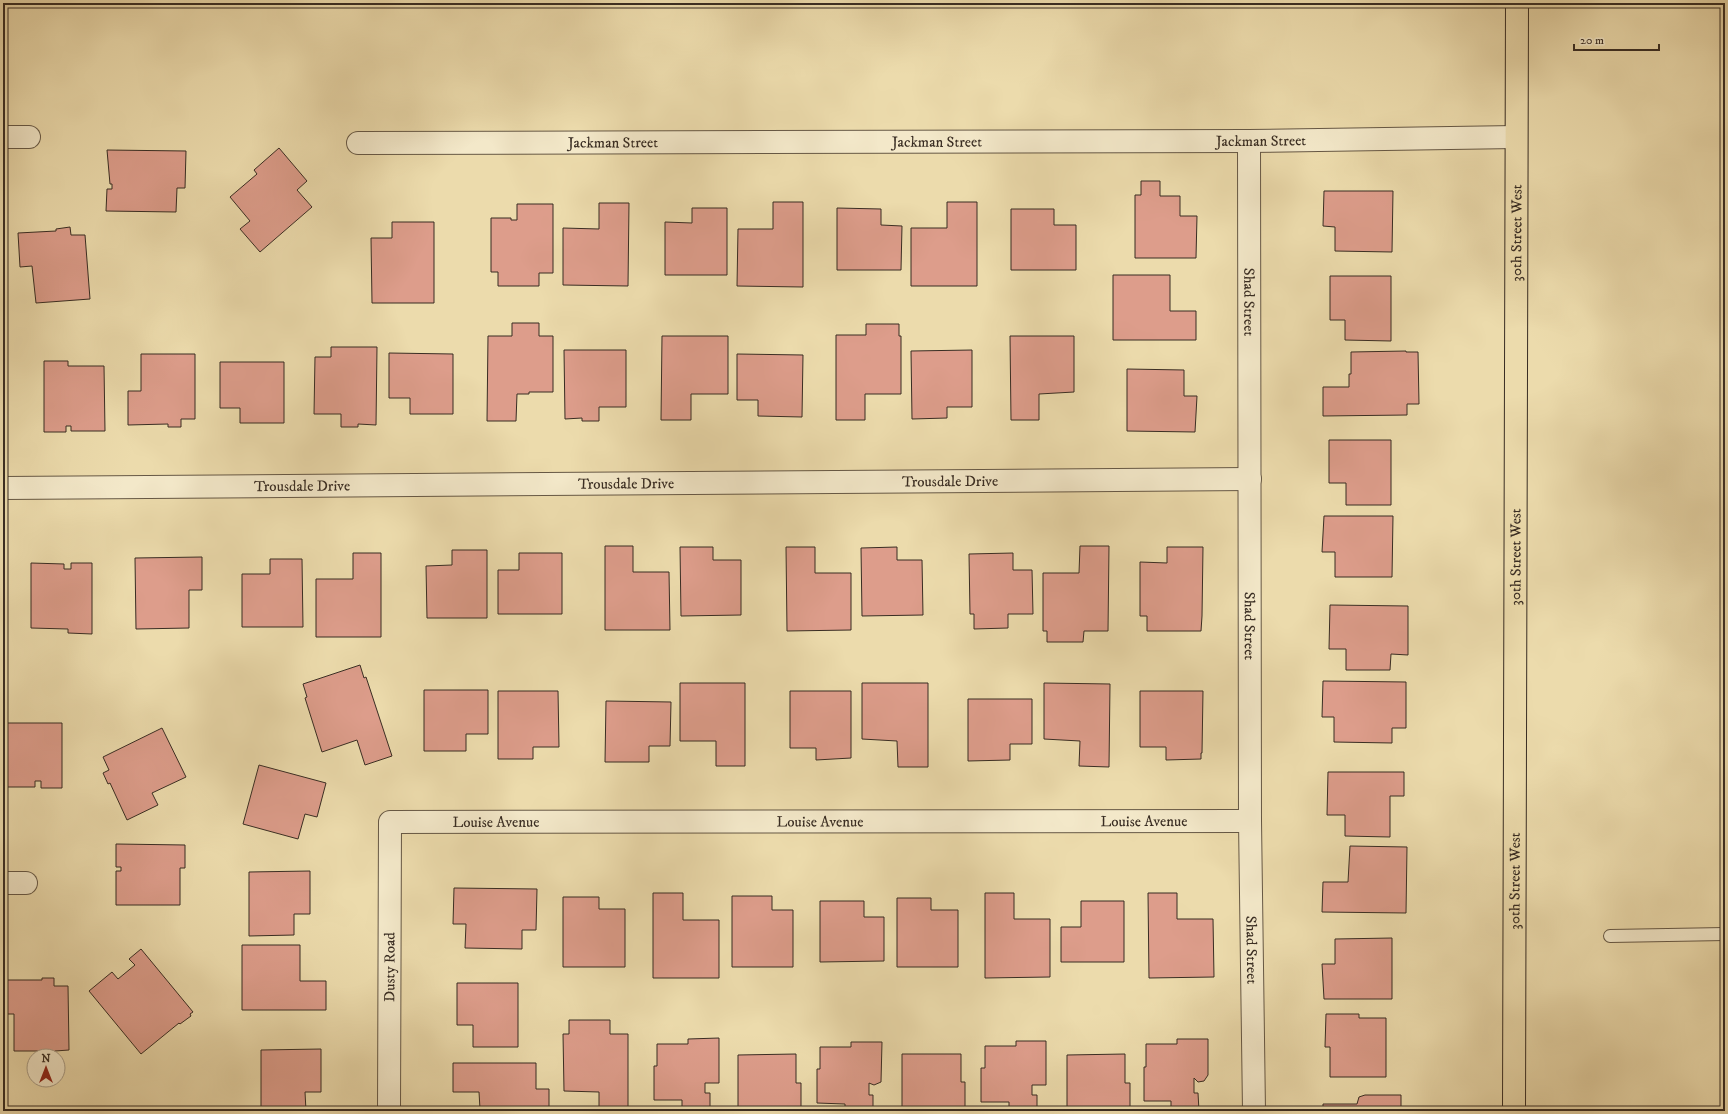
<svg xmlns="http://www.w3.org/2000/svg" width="1728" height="1114" font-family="'IM FELL DW Pica',serif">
	<rect width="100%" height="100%" fill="#ecdbac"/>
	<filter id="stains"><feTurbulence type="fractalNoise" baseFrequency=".005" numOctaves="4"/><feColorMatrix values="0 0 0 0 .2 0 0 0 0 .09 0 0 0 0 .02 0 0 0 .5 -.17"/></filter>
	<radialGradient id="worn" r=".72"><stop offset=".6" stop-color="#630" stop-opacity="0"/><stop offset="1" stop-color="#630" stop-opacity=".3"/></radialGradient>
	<path fill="#dd9d8b" stroke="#392d23" d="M 279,148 L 307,181 L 297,190 L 312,207 L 260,252 L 240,229 L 250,221 L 230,197 L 257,174 L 254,170 Z
		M 107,150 L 186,151 L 185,188 L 177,188 L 176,212 L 106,211 L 107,189 L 112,189 L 112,184 L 110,184 Z
		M 1141,181 L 1160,181 L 1160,196 L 1180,196 L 1180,216 L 1197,216 L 1196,258 L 1135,258 L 1135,195 L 1141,195 Z
		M 1324,191 L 1393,191 L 1392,252 L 1335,251 L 1335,227 L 1323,226 Z
		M 773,202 L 803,202 L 803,287 L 737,286 L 738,229 L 773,229 Z
		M 947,202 L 977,202 L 977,286 L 911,286 L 911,228 L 947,228 Z
		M 599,203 L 629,203 L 628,286 L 563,285 L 563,228 L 599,229 Z
		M 517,204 L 553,204 L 553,273 L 539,273 L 539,286 L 498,286 L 498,272 L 491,272 L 491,218 L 511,218 L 511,220 L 517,220 Z
		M 692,208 L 727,208 L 727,275 L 665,275 L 665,222 L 692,223 Z
		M 837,208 L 881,209 L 881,225 L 902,226 L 901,270 L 837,270 Z
		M 1011,209 L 1054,209 L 1054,225 L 1076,225 L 1076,270 L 1011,270 Z
		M 392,222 L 434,222 L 434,303 L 372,303 L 371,238 L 392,238 Z
		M 70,227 L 71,235 L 85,235 L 90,299 L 36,303 L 32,266 L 20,267 L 18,233 L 56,231 L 56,229 Z
		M 1113,275 L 1170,275 L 1170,311 L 1196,311 L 1196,340 L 1113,340 Z
		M 1330,276 L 1391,276 L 1391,341 L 1345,340 L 1345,320 L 1330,320 Z
		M 512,323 L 539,323 L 539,336 L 553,336 L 553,392 L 529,392 L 529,394 L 517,394 L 516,421 L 487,421 L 488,336 L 512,336 Z
		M 866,324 L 899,324 L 899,336 L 901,336 L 901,394 L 865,394 L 865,420 L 836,420 L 836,335 L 866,335 Z
		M 662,336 L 728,336 L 728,394 L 691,394 L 691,420 L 661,420 Z
		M 1010,336 L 1074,336 L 1074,392 L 1039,394 L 1039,420 L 1011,420 Z
		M 331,347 L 377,347 L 376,425 L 358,424 L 358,427 L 341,427 L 341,414 L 314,414 L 315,357 L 331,357 Z
		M 564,350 L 626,350 L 626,407 L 599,407 L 599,421 L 582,421 L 582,418 L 565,419 Z
		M 972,350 L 972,407 L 947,407 L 947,418 L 912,419 L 911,351 Z
		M 1406,351 L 1406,352 L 1418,352 L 1419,404 L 1407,404 L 1407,415 L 1323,416 L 1323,387 L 1349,387 L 1349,374 L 1351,374 L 1351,352 Z
		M 389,353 L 453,354 L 453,414 L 410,414 L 410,398 L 389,398 Z
		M 141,354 L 195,354 L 195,419 L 181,419 L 181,427 L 168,427 L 168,424 L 128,425 L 128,391 L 141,391 Z
		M 737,354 L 803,355 L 802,417 L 758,416 L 758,400 L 737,400 Z
		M 44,361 L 68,361 L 68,366 L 104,366 L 105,431 L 71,431 L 71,426 L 66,426 L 66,432 L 44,432 Z
		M 220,362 L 284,362 L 284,423 L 240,423 L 240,408 L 220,408 Z
		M 1127,369 L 1184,370 L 1184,396 L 1197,396 L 1195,432 L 1127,431 Z
		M 1329,440 L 1391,440 L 1391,505 L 1346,505 L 1346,483 L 1329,483 Z
		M 1324,516 L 1393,516 L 1392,577 L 1335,577 L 1335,552 L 1322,552 Z
		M 605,546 L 633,546 L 633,572 L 669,572 L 670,630 L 605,630 Z
		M 1080,546 L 1109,546 L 1108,631 L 1084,631 L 1083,642 L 1047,642 L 1047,631 L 1043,631 L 1043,573 L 1079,573 Z
		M 680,547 L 713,547 L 713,560 L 741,560 L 741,615 L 681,616 Z
		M 786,547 L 815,547 L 815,573 L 851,573 L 851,630 L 787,631 Z
		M 897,547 L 897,560 L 922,560 L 923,615 L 862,616 L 861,548 Z
		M 1167,547 L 1203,547 L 1202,616 L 1201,631 L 1147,631 L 1147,616 L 1140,616 L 1140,562 L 1167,563 Z
		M 452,550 L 487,550 L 487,618 L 427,618 L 426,566 L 452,565 Z
		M 353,553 L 381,553 L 381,637 L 316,637 L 316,579 L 353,579 Z
		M 519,553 L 562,553 L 562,614 L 498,614 L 498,570 L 519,570 Z
		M 1013,553 L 1013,570 L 1032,570 L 1033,614 L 1008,614 L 1008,628 L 974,629 L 974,614 L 970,614 L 969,554 Z
		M 3,557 L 7,557 L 7,639 L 3,639 Z
		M 202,557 L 202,590 L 189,590 L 189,628 L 136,629 L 135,558 Z
		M 270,559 L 302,559 L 303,627 L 242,627 L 242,574 L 270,574 Z
		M 31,563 L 64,564 L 64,569 L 71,569 L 71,563 L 92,563 L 92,634 L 68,633 L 68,629 L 31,628 Z
		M 1330,605 L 1408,606 L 1408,655 L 1391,654 L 1390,670 L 1346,670 L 1346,649 L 1329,649 Z
		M 360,665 L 364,678 L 366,677 L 392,756 L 365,765 L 357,740 L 322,752 L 305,698 L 307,697 L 303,684 Z
		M 1323,681 L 1406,682 L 1406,728 L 1392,728 L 1392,743 L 1334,742 L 1334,717 L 1322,717 Z
		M 680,683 L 745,683 L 745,766 L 716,766 L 716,741 L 680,741 Z
		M 862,683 L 928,683 L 928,767 L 898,767 L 897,741 L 862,739 Z
		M 1044,683 L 1110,684 L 1109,767 L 1079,766 L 1080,741 L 1044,739 Z
		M 424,690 L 488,690 L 488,734 L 466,734 L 466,751 L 424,751 Z
		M 498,691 L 558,691 L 559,747 L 533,747 L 533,759 L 498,759 Z
		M 790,691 L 851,691 L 851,758 L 816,760 L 816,748 L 790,748 Z
		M 1140,691 L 1203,691 L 1202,753 L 1201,753 L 1201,759 L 1166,760 L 1166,747 L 1140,747 Z
		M 968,699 L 1032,699 L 1032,744 L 1010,744 L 1010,760 L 968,761 Z
		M 606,701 L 671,702 L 670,746 L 649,746 L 649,762 L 605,762 Z
		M 3,723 L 62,723 L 62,788 L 41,788 L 41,781 L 35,781 L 35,787 L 3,787 Z
		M 162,728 L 186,777 L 152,793 L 158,805 L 127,820 L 110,783 L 108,784 L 103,773 L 109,770 L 103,757 Z
		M 259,765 L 326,783 L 317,817 L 305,814 L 298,839 L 243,824 Z
		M 1328,772 L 1404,772 L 1404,796 L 1390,796 L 1390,837 L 1345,836 L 1345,815 L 1327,815 Z
		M 116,844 L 185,845 L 185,868 L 180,868 L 180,905 L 116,905 L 116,871 L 121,871 L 121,867 L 116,867 Z
		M 1350,846 L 1407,847 L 1406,913 L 1322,912 L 1323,882 L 1348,882 Z
		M 310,871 L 310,914 L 294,914 L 294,935 L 249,936 L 249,872 Z
		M 454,888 L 537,889 L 536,930 L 522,930 L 522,949 L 465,948 L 466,924 L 453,924 Z
		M 653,893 L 683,893 L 683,920 L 719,920 L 719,978 L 653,978 Z
		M 985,893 L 1014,893 L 1014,919 L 1050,919 L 1050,977 L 985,978 Z
		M 1148,893 L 1177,893 L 1177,919 L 1213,919 L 1214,977 L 1149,978 Z
		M 732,896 L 772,896 L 772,910 L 793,910 L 793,967 L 732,967 Z
		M 563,897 L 599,897 L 599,909 L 625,909 L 625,967 L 563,967 Z
		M 897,898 L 931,898 L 931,910 L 958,910 L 958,967 L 897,967 Z
		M 820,901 L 864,901 L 864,917 L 884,917 L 884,961 L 820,962 Z
		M 1081,901 L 1124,901 L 1124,962 L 1061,962 L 1061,927 L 1081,927 Z
		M 1392,938 L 1392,999 L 1324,999 L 1322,964 L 1335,964 L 1335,939 Z
		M 242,945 L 300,945 L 300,981 L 326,981 L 326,1010 L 242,1010 Z
		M 141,949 L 193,1012 L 190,1014 L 191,1016 L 180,1024 L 179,1023 L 141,1054 L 89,991 L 112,972 L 118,979 L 135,965 L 129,959 Z
		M 42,978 L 54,978 L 54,986 L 68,986 L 69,1050 L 55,1051 L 52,1053 L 43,1053 L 38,1051 L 14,1051 L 14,1014 L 3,1014 L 3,980 L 42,980 Z
		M 457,983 L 518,983 L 518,1047 L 473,1047 L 473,1025 L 457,1025 Z
		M 1326,1014 L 1359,1014 L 1359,1018 L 1386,1018 L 1386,1077 L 1330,1077 L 1330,1047 L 1325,1047 Z
		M 569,1020 L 610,1020 L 610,1034 L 628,1034 L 628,1111 L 599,1111 L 599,1092 L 564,1091 L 563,1034 L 569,1034 Z
		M 719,1038 L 719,1083 L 705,1083 L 705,1093 L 710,1093 L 710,1111 L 682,1111 L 682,1100 L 654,1100 L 654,1066 L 657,1066 L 657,1044 L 688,1044 L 688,1039 Z
		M 1177,1039 L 1208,1039 L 1208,1075 L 1204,1081 L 1198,1082 L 1194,1078 L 1194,1093 L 1198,1093 L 1199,1111 L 1171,1111 L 1171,1101 L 1144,1101 L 1144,1067 L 1146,1067 L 1146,1044 L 1177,1044 Z
		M 1016,1041 L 1046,1041 L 1046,1085 L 1032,1085 L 1032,1095 L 1037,1095 L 1037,1111 L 1009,1111 L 1009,1102 L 981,1102 L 981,1068 L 985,1068 L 985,1046 L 1016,1046 Z
		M 851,1042 L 882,1042 L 881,1082 L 874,1085 L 869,1083 L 869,1095 L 873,1095 L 873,1111 L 845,1111 L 845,1104 L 817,1103 L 817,1069 L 820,1069 L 820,1047 L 851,1047 Z
		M 321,1049 L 321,1092 L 305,1092 L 306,1111 L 261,1111 L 261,1050 Z
		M 796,1054 L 796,1083 L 801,1083 L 801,1111 L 738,1111 L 738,1055 Z
		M 902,1054 L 961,1054 L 961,1082 L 965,1082 L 965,1111 L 902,1110 Z
		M 1125,1054 L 1125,1083 L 1130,1083 L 1130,1111 L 1067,1111 L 1067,1055 Z
		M 453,1063 L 536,1063 L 536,1089 L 549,1089 L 549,1111 L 478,1111 L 478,1109 L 480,1109 L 479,1092 L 453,1092 Z
		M 1365,1095 L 1401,1095 L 1401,1111 L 1323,1111 L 1323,1104 L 1357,1104 L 1359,1097 Z"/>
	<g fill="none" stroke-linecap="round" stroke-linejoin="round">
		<defs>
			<path id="service" d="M 1610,936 L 1725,934"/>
			<g id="minor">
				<path d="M 3,137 L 29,137"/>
				<path id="s1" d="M 1249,141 L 1250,821 L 1254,1111"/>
				<path id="s2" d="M 358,143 L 1249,141 L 1516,137"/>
				<path id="s3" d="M 3,488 L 1250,479"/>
				<path d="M 3,883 L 26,883"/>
				<path id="s4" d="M 389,1111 L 390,822 L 1250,821"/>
			</g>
			<g id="primary">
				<path id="s5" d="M 1514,1111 L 1517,3"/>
			</g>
		</defs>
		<use href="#service" stroke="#665845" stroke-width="14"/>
		<use href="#minor" stroke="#665845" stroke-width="24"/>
		<use href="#primary" stroke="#392d23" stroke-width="24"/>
		<use href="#service" stroke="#f3e8c9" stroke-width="12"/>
		<use href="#minor" stroke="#f3e8c9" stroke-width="22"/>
		<use href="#primary" stroke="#ecdbac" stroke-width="22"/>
	</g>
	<g text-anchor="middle" stroke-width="3.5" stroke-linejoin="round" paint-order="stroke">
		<g font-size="15" fill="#392d23" stroke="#f3e8c9">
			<text dy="5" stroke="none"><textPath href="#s2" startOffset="903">Jackman Street</textPath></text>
			<text dy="5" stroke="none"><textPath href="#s2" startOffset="579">Jackman Street</textPath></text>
			<text dy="5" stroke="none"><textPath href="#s2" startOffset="255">Jackman Street</textPath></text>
			<text dy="5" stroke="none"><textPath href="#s5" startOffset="878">30th Street West</textPath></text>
			<text dy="5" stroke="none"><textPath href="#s1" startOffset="161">Shad Street</textPath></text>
			<text dy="5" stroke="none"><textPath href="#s3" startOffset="947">Trousdale Drive</textPath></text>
			<text dy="5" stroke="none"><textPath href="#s3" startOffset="623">Trousdale Drive</textPath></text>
			<text dy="5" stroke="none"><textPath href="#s3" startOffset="299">Trousdale Drive</textPath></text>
			<text dy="5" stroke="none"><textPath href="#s5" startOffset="554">30th Street West</textPath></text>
			<text dy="5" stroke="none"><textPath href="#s1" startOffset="485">Shad Street</textPath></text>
			<text dy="5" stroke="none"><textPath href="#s4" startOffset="1043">Louise Avenue</textPath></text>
			<text dy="5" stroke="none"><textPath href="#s4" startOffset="395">Louise Avenue</textPath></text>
			<text dy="5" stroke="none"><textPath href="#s4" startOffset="719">Louise Avenue</textPath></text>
			<text dy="5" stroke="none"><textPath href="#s5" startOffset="230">30th Street West</textPath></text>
			<text dy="5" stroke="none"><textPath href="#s1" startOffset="809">Shad Street</textPath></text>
			<text dy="5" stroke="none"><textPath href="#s4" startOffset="144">Dusty Road</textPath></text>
		</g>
	</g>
	<rect width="1728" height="1114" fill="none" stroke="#ecdbac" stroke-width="16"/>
	<rect x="4" y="4" width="1720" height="1106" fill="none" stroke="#392d23" stroke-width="2"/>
	<rect x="8" y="8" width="1712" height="1098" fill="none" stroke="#392d23"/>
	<g transform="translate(46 1068)"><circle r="19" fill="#f3e8c9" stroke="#a99d87"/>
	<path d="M0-3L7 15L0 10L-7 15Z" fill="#8f2418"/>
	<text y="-6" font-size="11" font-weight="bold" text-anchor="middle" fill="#392d23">N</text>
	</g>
	<path d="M1574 44v6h85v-6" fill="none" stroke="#392d23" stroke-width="2"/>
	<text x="1580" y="44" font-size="12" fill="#392d23" stroke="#f3e8c9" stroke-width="3" paint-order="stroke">20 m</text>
	<rect width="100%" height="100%" filter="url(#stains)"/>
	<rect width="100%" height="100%" fill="url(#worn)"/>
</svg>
